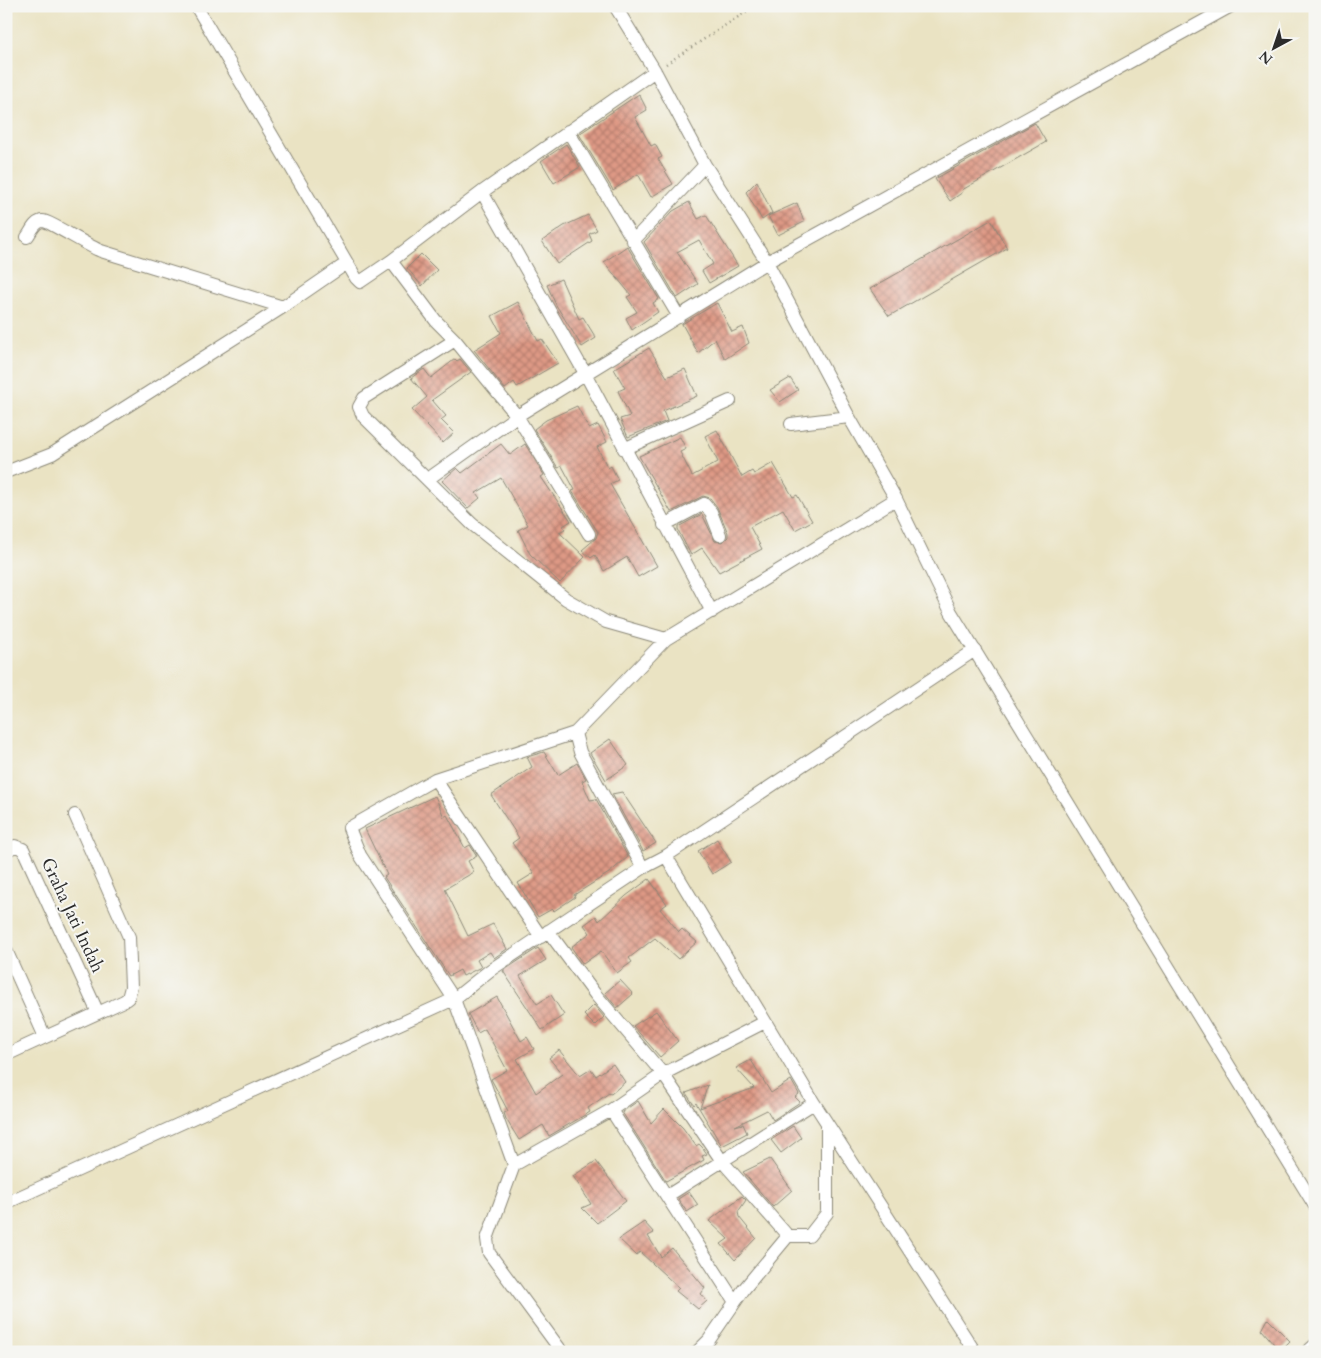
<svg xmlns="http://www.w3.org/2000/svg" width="1321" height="1358" font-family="Cardo,serif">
	<defs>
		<pattern id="building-cross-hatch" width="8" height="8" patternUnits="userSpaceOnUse" patternTransform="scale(1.25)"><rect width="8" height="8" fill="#de9985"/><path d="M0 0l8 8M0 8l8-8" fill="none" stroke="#b47d6d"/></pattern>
	</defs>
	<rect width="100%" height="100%" fill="#f6f6f2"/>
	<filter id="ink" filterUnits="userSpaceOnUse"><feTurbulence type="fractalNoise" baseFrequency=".02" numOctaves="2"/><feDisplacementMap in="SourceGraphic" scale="10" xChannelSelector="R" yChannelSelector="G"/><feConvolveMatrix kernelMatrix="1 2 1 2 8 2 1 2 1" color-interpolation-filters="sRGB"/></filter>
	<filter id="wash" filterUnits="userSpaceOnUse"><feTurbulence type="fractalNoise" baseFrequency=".0096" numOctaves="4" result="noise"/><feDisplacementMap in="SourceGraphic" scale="20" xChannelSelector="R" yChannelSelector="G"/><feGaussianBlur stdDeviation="1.12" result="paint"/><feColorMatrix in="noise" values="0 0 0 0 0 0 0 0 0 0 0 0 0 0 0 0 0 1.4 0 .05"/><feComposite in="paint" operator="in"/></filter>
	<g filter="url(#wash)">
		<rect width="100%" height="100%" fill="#eae3c3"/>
		<g id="blocks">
			<path fill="url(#building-cross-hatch)" d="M 639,94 L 647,110 L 635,117 L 651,146 L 655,144 L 662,157 L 658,159 L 673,184 L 651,197 L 638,174 L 613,190 L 579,134 Z
				M 1035,123 L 1046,142 L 962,190 L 963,192 L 950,201 L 935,179 Z
				M 566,144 L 580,167 L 554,183 L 541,161 Z
				M 757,181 L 772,213 L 762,220 L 746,192 Z
				M 689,202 L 698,219 L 706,215 L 738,266 L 709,283 L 702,271 L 713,264 L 699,240 L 677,252 L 698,284 L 677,298 L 644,242 L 673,211 Z
				M 797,203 L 804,222 L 778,235 L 768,216 Z
				M 588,215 L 597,230 L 589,234 L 592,241 L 557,264 L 542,241 L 564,226 Z
				M 991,220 L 1007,248 L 889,316 L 870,289 Z
				M 627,246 L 659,299 L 653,303 L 658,312 L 632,330 L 626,318 L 637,312 L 627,297 L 631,295 L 604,262 Z
				M 421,254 L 437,270 L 422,286 L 407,268 Z
				M 561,279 L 579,319 L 583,317 L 596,338 L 582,347 L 556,305 L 547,285 Z
				M 518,302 L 538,341 L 542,339 L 558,363 L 517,387 L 514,382 L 505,389 L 474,350 L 501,333 L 492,316 Z
				M 717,303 L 732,332 L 743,327 L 749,343 L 725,359 L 715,339 L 698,353 L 682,324 Z
				M 649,348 L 667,377 L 685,369 L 697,396 L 663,411 L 667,421 L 628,437 L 620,419 L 630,416 L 618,391 L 625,388 L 614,369 Z
				M 455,359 L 457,361 L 460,359 L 471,372 L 432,400 L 446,416 L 441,420 L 454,433 L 443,443 L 412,410 L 427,397 L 411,378 L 424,369 L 431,378 Z
				M 790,378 L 798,390 L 780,402 L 770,390 Z
				M 577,406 L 589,429 L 598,425 L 607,442 L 597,447 L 608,468 L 611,466 L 618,480 L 610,484 L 657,566 L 638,577 L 627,557 L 604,571 L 595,555 L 591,558 L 582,550 L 596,538 L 598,532 L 572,491 L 575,490 L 562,466 L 558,468 L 534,429 L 546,420 Z
				M 717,430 L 742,477 L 752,471 L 754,474 L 773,463 L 793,497 L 797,495 L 812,521 L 795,530 L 783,509 L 750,527 L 762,549 L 719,572 L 702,548 L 691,555 L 678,530 L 678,527 L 702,514 L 715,541 L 723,542 L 728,537 L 728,533 L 717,507 L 710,498 L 703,496 L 671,512 L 639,456 L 680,437 L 686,449 L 680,452 L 692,476 L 718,462 L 705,436 Z
				M 501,444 L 510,455 L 525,444 L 544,475 L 541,477 L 571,521 L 563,526 L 565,529 L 559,532 L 585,557 L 560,583 L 530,554 L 518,530 L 528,525 L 501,478 L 476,493 L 480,498 L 468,508 L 442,481 L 457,468 L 462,473 Z
				M 610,739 L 628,765 L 606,780 L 590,753 Z
				M 544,752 L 558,775 L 577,763 L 586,779 L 582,781 L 590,800 L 596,799 L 628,857 L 609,873 L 574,895 L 575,897 L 554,911 L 552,909 L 538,917 L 518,883 L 534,873 L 512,843 L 519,838 L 491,795 L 532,767 L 527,757 Z
				M 622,792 L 656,843 L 643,851 L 612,794 Z
				M 435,796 L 444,817 L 447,815 L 465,848 L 470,845 L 477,856 L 468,861 L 474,872 L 445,889 L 468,936 L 493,924 L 507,949 L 494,958 L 490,952 L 477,960 L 481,967 L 463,976 L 460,970 L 449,976 L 384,877 L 387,875 L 365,829 Z
				M 717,839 L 731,862 L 712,874 L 698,851 Z
				M 649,879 L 667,904 L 660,909 L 679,932 L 682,929 L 697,942 L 678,959 L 655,938 L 629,958 L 632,962 L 617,973 L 601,951 L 583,964 L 571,947 L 590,933 L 584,925 L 596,916 L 599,921 L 626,896 Z
				M 538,948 L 546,960 L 520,976 L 537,1004 L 551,995 L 564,1015 L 542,1030 L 503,971 Z
				M 620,980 L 633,994 L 617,1008 L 605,993 Z
				M 497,997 L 521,1041 L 527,1037 L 534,1049 L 517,1059 L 536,1093 L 562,1074 L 549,1058 L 559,1050 L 580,1076 L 591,1069 L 596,1076 L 613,1064 L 625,1082 L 611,1094 L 609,1093 L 588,1108 L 590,1112 L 549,1136 L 543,1125 L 519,1140 L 506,1119 L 504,1113 L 508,1111 L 491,1079 L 507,1070 L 485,1029 L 478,1033 L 468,1014 Z
				M 594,1005 L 604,1017 L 595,1026 L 584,1015 Z
				M 656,1011 L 678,1041 L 660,1057 L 633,1026 Z
				M 751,1060 L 771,1093 L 791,1080 L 799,1094 L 795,1097 L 800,1102 L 773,1120 L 767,1110 L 735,1126 L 743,1124 L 747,1133 L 722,1146 L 696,1103 L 694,1105 L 686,1093 L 708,1085 L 700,1108 L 754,1088 L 736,1068 Z
				M 638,1101 L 651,1123 L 664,1109 L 683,1128 L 696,1146 L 699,1144 L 703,1148 L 707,1154 L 702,1156 L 704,1160 L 666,1181 L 622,1112 Z
				M 793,1126 L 801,1138 L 781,1153 L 771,1140 Z
				M 770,1159 L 792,1190 L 773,1207 L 743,1172 Z
				M 596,1161 L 626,1201 L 597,1223 L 582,1208 L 591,1204 L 573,1176 Z
				M 689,1192 L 698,1205 L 687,1212 L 678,1199 Z
				M 742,1196 L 746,1200 L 738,1212 L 739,1217 L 756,1238 L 735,1260 L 721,1244 L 728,1239 L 709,1221 Z
				M 644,1222 L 654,1233 L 648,1236 L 661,1257 L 672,1248 L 705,1288 L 701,1294 L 707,1301 L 698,1309 L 676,1291 L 679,1288 L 640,1252 L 636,1255 L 619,1239 Z
				M 1268,1319 L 1290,1341 L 1280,1351 L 1262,1330 Z"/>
		</g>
	</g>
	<g filter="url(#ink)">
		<use href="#blocks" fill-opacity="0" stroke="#8a8777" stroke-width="1"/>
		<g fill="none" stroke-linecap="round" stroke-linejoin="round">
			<defs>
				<path id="minor" d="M 196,6 L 356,278 L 360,282 L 391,261
					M 615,6 L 655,71 L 705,165 L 767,262 L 849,417 L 896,499 L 951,612 L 1315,1206
					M 568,131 L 679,317
					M 482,192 L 586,375 L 712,612
					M 27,237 C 31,232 35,221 43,221 C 47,220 90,247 101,251 L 283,307
					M 633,241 L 705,165
					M 455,340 L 364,398 L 359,407 L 363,416 L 472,524 L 566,599 L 606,622 L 666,639
					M 791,424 L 849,417
					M 624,449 L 730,401
					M 6,472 L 52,454 L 283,307 L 347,263
					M 428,479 L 517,416 L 767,262 L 1231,6
					M 664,525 L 704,504 L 711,512 L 720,535
					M 589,534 L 517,416 L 455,340 L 436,321 L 391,261 L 482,192 L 655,71
					M 435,779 L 541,937
					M 6,851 L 15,846 L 23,849 L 98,1013
					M 666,856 L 814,1103 L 975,1352
					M 643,868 L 580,752 L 575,733 L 666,639 L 896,499
					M 548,931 L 595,994 L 663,1074 L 722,1161 L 788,1236
					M 6,950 L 45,1037
					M 6,1055 L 124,1001 L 128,998 L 131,987 L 129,937 L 75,815
					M 611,1110 L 735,1302
					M 514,1165 L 611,1110 L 663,1074 L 765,1022
					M 667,1196 L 814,1103
					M 6,1203 L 454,999 L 489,971 L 643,868 L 666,856 L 975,650
					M 562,1352 L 489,1253 L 487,1239 L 514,1165 L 454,999 L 360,855 L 349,828 L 435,779 L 575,733
					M 697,1352 L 709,1340 L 744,1289 L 788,1236 L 809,1236 L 827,1213 L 827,1124
					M 1307,1352 L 1315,1345"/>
			</defs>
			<use href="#minor" stroke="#8a8777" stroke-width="14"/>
			<path stroke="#8a8777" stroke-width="2.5" stroke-dasharray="1 4" stroke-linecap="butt" d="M 666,64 L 755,6"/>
			<use href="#minor" stroke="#fff" stroke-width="12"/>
		</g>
	</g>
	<g text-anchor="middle" stroke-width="4" stroke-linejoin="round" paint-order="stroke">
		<g font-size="18" fill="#2b2b2b" stroke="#f6f6f2">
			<text transform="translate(73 915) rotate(65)" y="6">Graha Jati Indah</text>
		</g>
	</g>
	<rect width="1321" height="1358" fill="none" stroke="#f6f6f2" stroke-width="25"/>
	<g transform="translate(1274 48) rotate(220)" stroke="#f6f6f2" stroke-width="4" paint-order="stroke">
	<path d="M0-4L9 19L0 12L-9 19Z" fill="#2b2b2b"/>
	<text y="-8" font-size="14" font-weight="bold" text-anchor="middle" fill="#2b2b2b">N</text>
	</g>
</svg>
